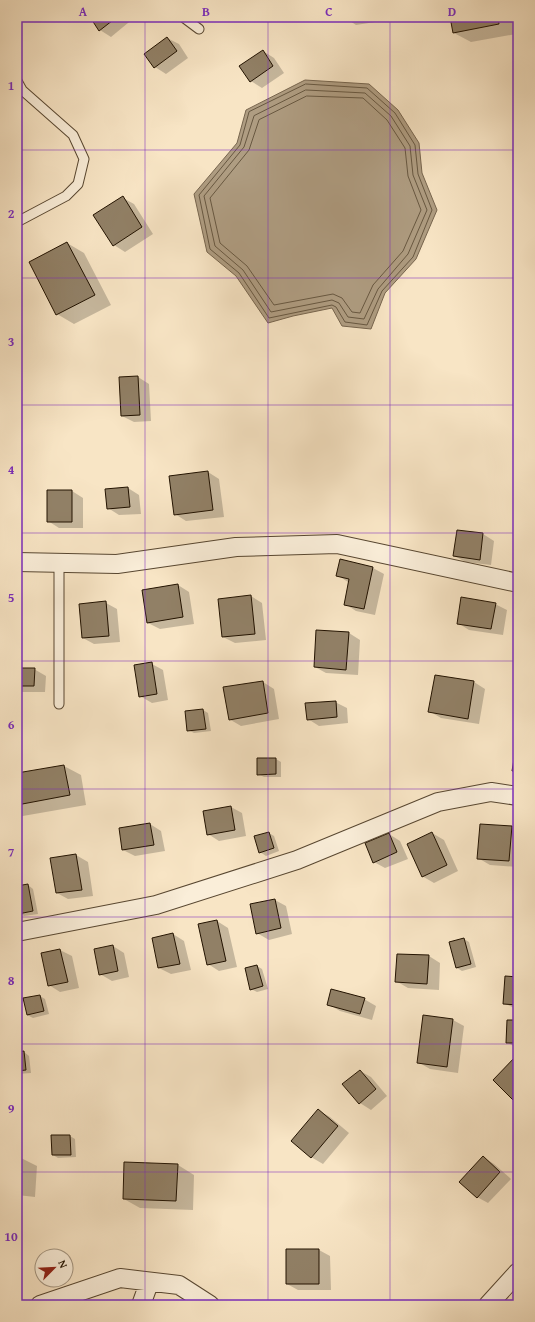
<svg xmlns="http://www.w3.org/2000/svg" width="535" height="1322" font-family="'Gentium Book Plus',serif">
	<rect width="100%" height="100%" fill="#f8e5c5"/>
	<filter id="stains"><feTurbulence type="fractalNoise" baseFrequency=".005" numOctaves="4"/><feColorMatrix values="0 0 0 0 .2 0 0 0 0 .09 0 0 0 0 .02 0 0 0 .5 -.17"/></filter>
	<radialGradient id="worn" r=".72"><stop offset=".6" stop-color="#630" stop-opacity="0"/><stop offset="1" stop-color="#630" stop-opacity=".3"/></radialGradient>
	<path fill="#af9d82" stroke="#77654e" d="M 305,80 L 369,84 L 398,110 L 419,143 L 422,173 L 437,210 L 416,259 L 385,293 L 371,329 L 342,326 L 332,308 L 293,316 L 268,323 L 236,276 L 207,252 L 194,194 L 237,143 L 246,110 Z"/>
	<path fill="#0003" d="M 92,17 L 133,17 L 134,18 L 111,37 L 100,30 Z
		M 344,17 L 374,17 L 375,22 L 356,25 Z
		M 451,17 L 512,17 L 516,34 L 471,42 L 454,33 Z
		M 167,38 L 179,44 L 188,58 L 166,74 L 155,67 Z
		M 263,51 L 274,58 L 284,73 L 262,88 L 251,81 Z
		M 123,198 L 134,204 L 153,234 L 125,252 L 114,245 Z
		M 67,243 L 84,253 L 111,305 L 74,324 L 57,314 Z
		M 17,306 L 21,313 L 17,315 Z
		M 138,377 L 149,384 L 151,421 L 134,422 L 122,416 Z
		M 208,472 L 219,479 L 224,517 L 186,521 L 175,514 Z
		M 128,488 L 139,495 L 141,514 L 119,515 L 108,508 Z
		M 17,491 L 18,491 L 18,521 L 17,521 Z
		M 72,491 L 83,498 L 83,528 L 59,528 L 48,521 Z
		M 483,534 L 494,541 L 491,565 L 466,562 L 454,556 Z
		M 340,561 L 373,568 L 384,574 L 375,615 L 356,611 L 345,604 L 348,582 L 337,575 Z
		M 178,585 L 189,592 L 194,624 L 160,629 L 148,623 Z
		M 251,596 L 262,603 L 266,640 L 235,643 L 223,637 Z
		M 106,603 L 117,609 L 120,642 L 94,644 L 83,638 Z
		M 495,604 L 507,610 L 503,635 L 469,630 L 458,623 Z
		M 317,631 L 349,633 L 360,640 L 358,675 L 326,673 L 315,667 Z
		M 152,664 L 163,670 L 168,700 L 152,703 L 140,696 Z
		M 17,669 L 34,669 L 46,676 L 45,692 L 20,692 L 17,690 Z
		M 435,676 L 474,682 L 485,689 L 479,724 L 441,718 L 429,711 Z
		M 263,682 L 274,689 L 279,719 L 241,726 L 229,719 Z
		M 335,702 L 347,708 L 348,723 L 319,726 L 308,719 Z
		M 203,710 L 208,713 L 211,731 L 194,733 L 188,730 Z
		M 276,759 L 281,762 L 281,777 L 264,777 L 258,774 Z
		M 64,766 L 81,775 L 86,805 L 17,817 L 17,774 Z
		M 231,807 L 242,813 L 246,836 L 219,841 L 208,834 Z
		M 150,824 L 161,831 L 165,851 L 135,856 L 123,850 Z
		M 511,827 L 518,831 L 518,867 L 490,865 L 478,858 Z
		M 269,833 L 274,836 L 279,851 L 266,856 L 260,852 Z
		M 432,833 L 444,840 L 458,871 L 434,883 L 422,876 Z
		M 389,834 L 400,841 L 408,859 L 385,868 L 374,862 Z
		M 76,855 L 88,862 L 93,896 L 68,899 L 57,893 Z
		M 28,885 L 33,889 L 38,914 L 24,916 L 19,913 L 17,887 Z
		M 275,900 L 286,906 L 292,934 L 269,940 L 257,933 Z
		M 217,921 L 228,928 L 237,967 L 219,971 L 208,964 Z
		M 173,934 L 184,941 L 191,970 L 171,974 L 159,968 Z
		M 464,939 L 469,942 L 476,967 L 462,971 L 457,968 Z
		M 113,946 L 124,953 L 129,977 L 112,981 L 100,974 Z
		M 60,950 L 72,956 L 79,988 L 60,992 L 49,985 L 42,954 Z
		M 429,956 L 440,963 L 439,990 L 408,988 L 396,981 Z
		M 257,966 L 262,969 L 268,989 L 257,992 L 251,989 Z
		M 518,978 L 518,1010 L 504,1003 Z
		M 40,996 L 45,999 L 49,1014 L 33,1018 L 27,1015 Z
		M 364,999 L 376,1006 L 372,1020 L 340,1011 L 328,1004 Z
		M 424,1016 L 453,1020 L 464,1026 L 458,1073 L 430,1069 L 418,1062 Z
		M 518,1021 L 518,1049 L 507,1042 Z
		M 24,1052 L 29,1056 L 31,1073 L 17,1074 L 17,1053 Z
		M 517,1057 L 518,1057 L 518,1103 L 494,1080 Z
		M 360,1071 L 371,1077 L 387,1096 L 371,1110 L 360,1103 L 344,1084 Z
		M 17,1110 L 22,1113 L 21,1131 L 17,1131 Z
		M 318,1110 L 330,1117 L 349,1133 L 323,1164 L 311,1157 Z
		M 70,1136 L 75,1139 L 76,1157 L 58,1158 L 53,1155 Z
		M 17,1156 L 37,1166 L 35,1197 L 17,1195 Z
		M 483,1157 L 494,1164 L 511,1179 L 488,1203 L 477,1197 Z
		M 178,1165 L 194,1175 L 193,1210 L 140,1208 L 124,1199 Z
		M 287,1250 L 319,1250 L 330,1256 L 331,1290 L 298,1290 L 287,1284 Z"/>
	<g fill="none" stroke-linecap="round" stroke-linejoin="round">
		<path stroke="#685841" stroke-width="1" d="M 306,84 L 367,88 L 395,113 L 415,145 L 418,174 L 432,210 L 413,257 L 382,291 L 367,325 L 345,322 L 336,307 L 332,305 L 269,318 L 239,273 L 210,249 L 199,195 L 240,145 L 249,112 Z
			M 306,90 L 365,93 L 391,116 L 410,146 L 413,175 L 427,210 L 408,254 L 378,289 L 364,319 L 348,317 L 339,303 L 332,300 L 271,312 L 243,270 L 215,246 L 204,196 L 244,147 L 254,116 Z
			M 307,96 L 363,98 L 387,120 L 405,148 L 408,176 L 421,210 L 403,251 L 373,285 L 360,313 L 352,312 L 342,298 L 333,294 L 274,305 L 247,266 L 220,243 L 210,198 L 249,150 L 259,120 Z"/>
	</g>
	<path fill="#918066" stroke="#221200" d="M 90,17 L 117,17 L 99,31 Z
		M 450,17 L 498,17 L 499,24 L 453,33 Z
		M 167,37 L 177,51 L 154,68 L 144,54 Z
		M 263,50 L 273,66 L 250,82 L 239,66 Z
		M 123,196 L 142,227 L 113,246 L 93,215 Z
		M 67,242 L 95,295 L 56,315 L 29,262 Z
		M 138,376 L 140,415 L 121,416 L 119,377 Z
		M 208,471 L 213,510 L 174,515 L 169,476 Z
		M 128,487 L 130,507 L 107,509 L 105,489 Z
		M 47,490 L 72,490 L 72,522 L 47,522 Z
		M 457,530 L 483,533 L 480,560 L 453,556 Z
		M 340,559 L 373,567 L 364,609 L 344,605 L 349,579 L 336,576 Z
		M 178,584 L 183,617 L 147,623 L 142,590 Z
		M 251,595 L 255,634 L 222,637 L 218,599 Z
		M 461,597 L 496,603 L 491,629 L 457,624 Z
		M 106,601 L 109,636 L 82,638 L 79,604 Z
		M 316,630 L 349,632 L 346,670 L 314,667 Z
		M 152,662 L 157,694 L 139,697 L 134,665 Z
		M 17,668 L 35,668 L 34,686 L 17,686 Z
		M 435,675 L 474,681 L 468,719 L 428,712 Z
		M 263,681 L 268,713 L 229,720 L 223,687 Z
		M 336,701 L 337,717 L 307,720 L 305,703 Z
		M 203,709 L 206,729 L 187,731 L 185,711 Z
		M 518,736 L 518,771 L 512,771 Z
		M 257,758 L 276,758 L 276,774 L 257,775 Z
		M 64,765 L 70,795 L 17,805 L 17,773 Z
		M 231,806 L 235,830 L 207,835 L 203,811 Z
		M 150,823 L 154,845 L 122,850 L 119,828 Z
		M 480,824 L 512,826 L 509,861 L 477,859 Z
		M 269,832 L 274,848 L 259,853 L 254,836 Z
		M 432,832 L 447,865 L 422,877 L 407,844 Z
		M 389,833 L 397,852 L 373,863 L 365,843 Z
		M 76,854 L 82,890 L 56,893 L 50,858 Z
		M 28,884 L 33,911 L 18,914 L 17,886 Z
		M 275,899 L 281,928 L 256,934 L 250,904 Z
		M 217,920 L 226,961 L 207,965 L 198,924 Z
		M 173,933 L 180,964 L 158,968 L 152,938 Z
		M 464,938 L 471,964 L 456,968 L 449,942 Z
		M 113,945 L 118,971 L 99,975 L 94,949 Z
		M 60,949 L 68,982 L 48,986 L 41,953 Z
		M 397,954 L 429,955 L 427,984 L 395,982 Z
		M 257,965 L 263,986 L 250,990 L 245,968 Z
		M 505,976 L 518,977 L 518,1005 L 503,1004 Z
		M 331,989 L 365,998 L 360,1014 L 327,1005 Z
		M 40,995 L 44,1011 L 27,1015 L 23,998 Z
		M 423,1015 L 453,1019 L 447,1067 L 417,1063 Z
		M 507,1020 L 518,1020 L 518,1043 L 506,1043 Z
		M 24,1051 L 26,1070 L 17,1071 L 17,1052 Z
		M 517,1055 L 518,1057 L 517,1104 L 493,1080 Z
		M 360,1070 L 376,1089 L 359,1104 L 342,1084 Z
		M 318,1109 L 338,1126 L 311,1158 L 291,1141 Z
		M 51,1135 L 70,1135 L 71,1155 L 52,1155 Z
		M 17,1155 L 21,1155 L 19,1188 L 17,1188 Z
		M 483,1156 L 500,1172 L 477,1198 L 459,1182 Z
		M 124,1162 L 178,1164 L 176,1201 L 123,1199 Z
		M 286,1249 L 319,1249 L 319,1284 L 286,1284 Z"/>
	<g fill="none" stroke-linecap="round" stroke-linejoin="round">
		<defs>
			<path id="service" d="M 183,17 L 199,29
				M 17,81 L 22,90 L 73,135 L 84,159 L 78,184 L 66,196 L 17,222
				M 59,704 L 59,563"/>
			<path id="minor" d="M 17,562 L 117,564 L 236,547 L 337,544 L 518,583
				M 17,932 L 156,905 L 297,860 L 438,802 L 491,792 L 518,796
				M 40,1305 L 120,1278 L 179,1285 L 210,1305
				M 141,1305 L 149,1283
				M 488,1305 L 518,1272"/>
		</defs>
		<use href="#service" stroke="#584731" stroke-width="11"/>
		<use href="#minor" stroke="#584731" stroke-width="20"/>
		<use href="#service" stroke="#faeed9" stroke-width="9"/>
		<use href="#minor" stroke="#faeed9" stroke-width="18"/>
	</g>
	<path fill="none" stroke="#7b2cbf" stroke-width="1" stroke-opacity="0.55" d="M 145,17 L 145,1305M 268,17 L 268,1305M 390,17 L 390,1305M 17,150 L 518,150M 17,278 L 518,278M 17,405 L 518,405M 17,533 L 518,533M 17,661 L 518,661M 17,789 L 518,789M 17,917 L 518,917M 17,1044 L 518,1044M 17,1172 L 518,1172"/>
	<rect width="535" height="1322" fill="none" stroke="#f8e5c5" stroke-width="44"/>
	<g transform="translate(54 1268) rotate(66)"><circle r="19" fill="#faeed9" stroke="#a49682"/>
	<path d="M0-3L7 15L0 10L-7 15Z" fill="#8f2418"/>
	<text y="-6" font-size="11" font-weight="bold" text-anchor="middle" fill="#221200">N</text>
	</g>
	<rect x="22" y="22" width="491" height="1278" fill="none" stroke="#7b2cbf" stroke-width="1.5"/>
	<g font-size="13" text-anchor="middle" font-weight="bold" fill="#7b2cbf">
		<text x="83" y="16">A</text>
		<text x="206" y="16">B</text>
		<text x="329" y="16">C</text>
		<text x="452" y="16">D</text>
		<text x="11" y="90">1</text>
		<text x="11" y="218">2</text>
		<text x="11" y="346">3</text>
		<text x="11" y="474">4</text>
		<text x="11" y="602">5</text>
		<text x="11" y="729">6</text>
		<text x="11" y="857">7</text>
		<text x="11" y="985">8</text>
		<text x="11" y="1113">9</text>
		<text x="11" y="1241">10</text>
	</g>
	<rect width="100%" height="100%" filter="url(#stains)"/>
	<rect width="100%" height="100%" fill="url(#worn)"/>
</svg>
